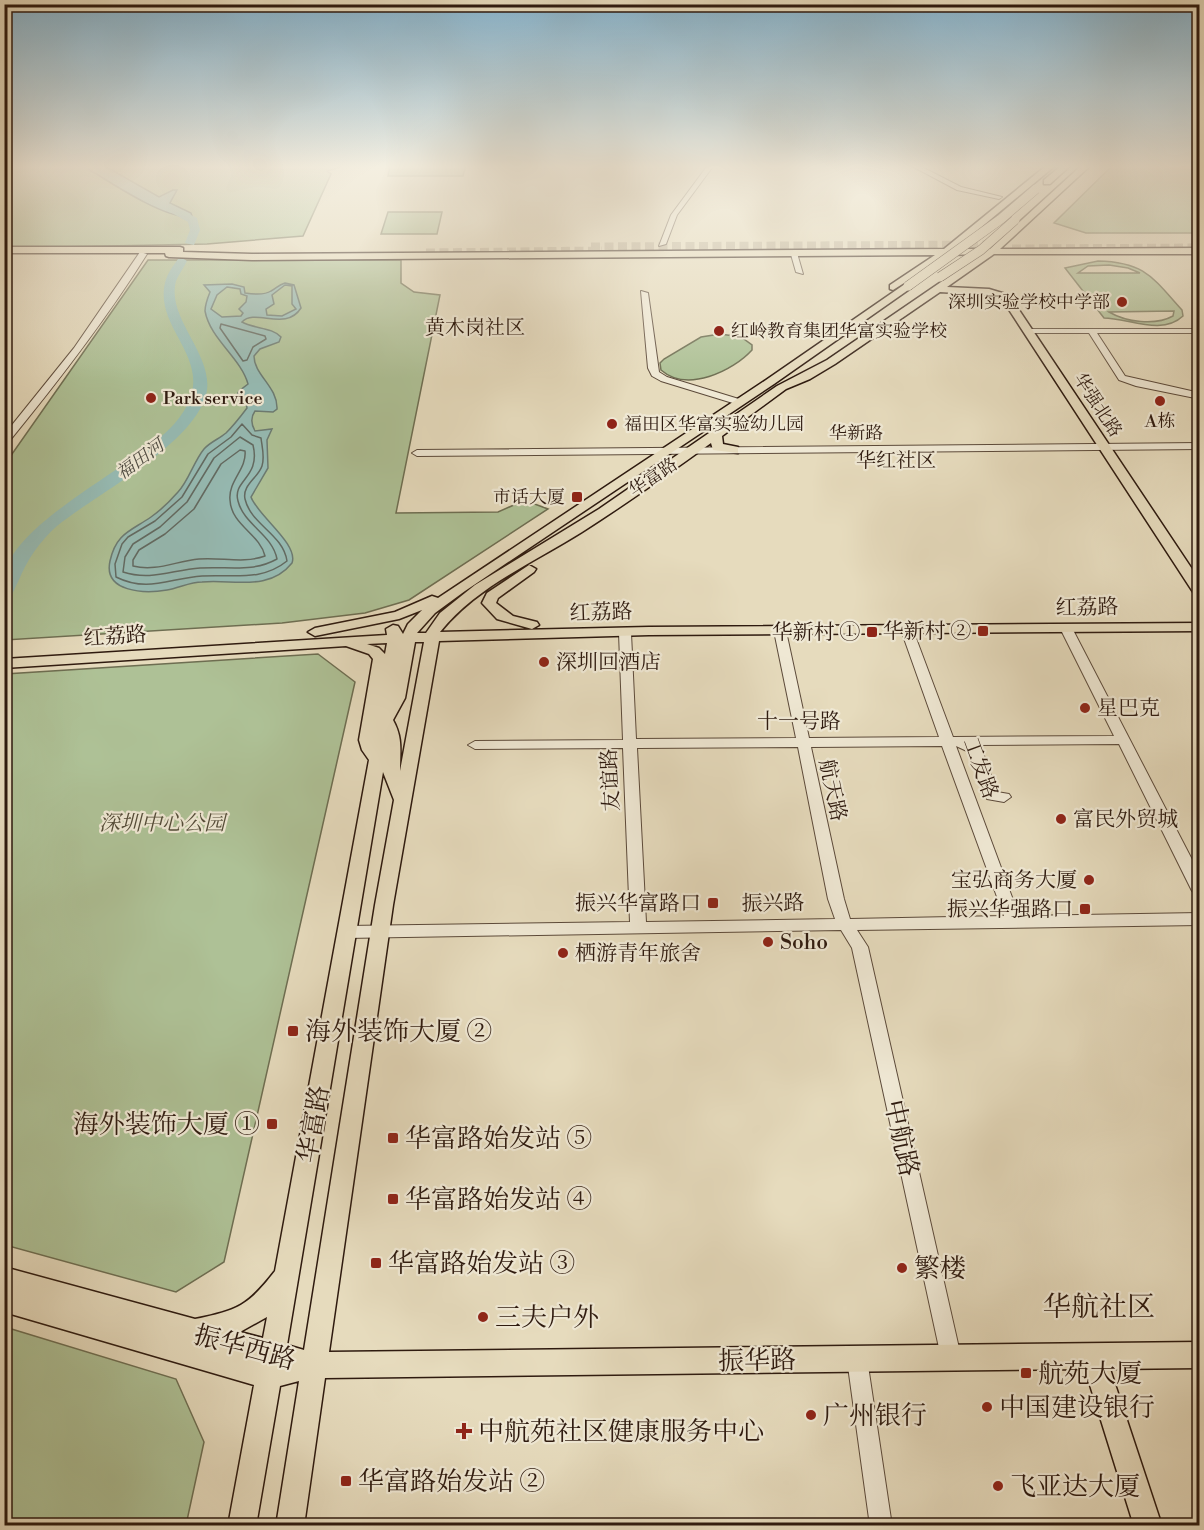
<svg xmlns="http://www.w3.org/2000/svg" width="1204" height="1530" font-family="'Libre Bodoni','Noto Serif SC',serif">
	<rect width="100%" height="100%" fill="#e6dbbd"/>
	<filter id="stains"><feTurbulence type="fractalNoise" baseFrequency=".00333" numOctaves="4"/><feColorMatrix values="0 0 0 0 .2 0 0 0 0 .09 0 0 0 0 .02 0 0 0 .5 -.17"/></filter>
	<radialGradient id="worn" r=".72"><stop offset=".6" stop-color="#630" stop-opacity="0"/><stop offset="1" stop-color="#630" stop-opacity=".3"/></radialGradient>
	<path fill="#aec196" stroke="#6e6e52" stroke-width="1.5" fill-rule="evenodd" d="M 4,165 L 348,165 L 327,171 L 331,174 L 303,236 L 207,244 L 5,248 Z
		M 390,165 L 466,165 L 463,176 L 388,176 Z
		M 1113,165 L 1199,165 L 1199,233 L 1086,233 L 1054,223 Z
		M 388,212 L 442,212 L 437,234 L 381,234 Z
		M 148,260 L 401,260 L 401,283 L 414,292 L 440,295 L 396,513 L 498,512 L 516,504 L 532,503 L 548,509 L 409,600 L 365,613 L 282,623 L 5,640 L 5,464 Z
		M 1098,261 C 1145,262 1153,278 1182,310 L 1183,316 C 1162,336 1128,318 1104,318 L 1065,268 ZM 1109,265 L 1128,268 L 1140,273 L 1078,273 L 1088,266 ZM 1174,311 L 1173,316 C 1155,326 1126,322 1109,312 Z
		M 720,334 L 741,337 L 752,345 L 752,350 C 733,371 687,393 661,370 L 660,363 L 664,359 L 701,337 Z
		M 318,654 L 355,682 L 224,1262 L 176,1292 L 5,1245 L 5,674 Z
		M 5,1327 L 176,1379 L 204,1442 L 186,1525 L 5,1525 Z"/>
	<path fill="#96bbb4" stroke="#6c7b72" stroke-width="1.5" fill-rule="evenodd" d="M 82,165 L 103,165 L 159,197 L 173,190 L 177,190 L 170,203 L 191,213 L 192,216 C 168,222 105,179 82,165 Z
		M 285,283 L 294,285 L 301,308 C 286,332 255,308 242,322 C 254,329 272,327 281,337 L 279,342 L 260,349 L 254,356 C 254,375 278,387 277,409 L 273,412 L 255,411 C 250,418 251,424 255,431 L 272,429 L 267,440 L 268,468 L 251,497 C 257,515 299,544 292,563 C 269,592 233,579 202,582 C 190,582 179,588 167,590 C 144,594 103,592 110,561 C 116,533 131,531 151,517 C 161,510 171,500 178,492 C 188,482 194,461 204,449 C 210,442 219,439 226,433 C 233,426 241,416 247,408 L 246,403 L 235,399 L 239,391 L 248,384 C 241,358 210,339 205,311 C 205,305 208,297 210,292 L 204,285 L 232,284 L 244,287 L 245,293 C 252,294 265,295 271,291 C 277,288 278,285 285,283 ZM 285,285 L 292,286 L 292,304 L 296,309 L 282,316 L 267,315 L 266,309 L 274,304 L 272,295 ZM 227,287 L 240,289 L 241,294 L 247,296 L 246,302 L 239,309 L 243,313 L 241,316 L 222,317 L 211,309 L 217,295 Z"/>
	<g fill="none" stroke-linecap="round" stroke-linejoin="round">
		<path stroke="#626a62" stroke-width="1.5" d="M 221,324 L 265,336 L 266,339 L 253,347 L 247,360 L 243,361 L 220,328 Z
			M 242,424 L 252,435 L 261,438 C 262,447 265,457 262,466 C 258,478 242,485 245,499 C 251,525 283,534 287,561 C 261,582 233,574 202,576 C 170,578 148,593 116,577 L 115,564 L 122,544 L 128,537 L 155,521 L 182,497 L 208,454 L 231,437 Z
			M 240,437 L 253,445 C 261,478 232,480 238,501 C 244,525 272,534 277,559 C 252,573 228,566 200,568 C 172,570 151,581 123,572 L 125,557 L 133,544 L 160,527 L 187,502 L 214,458 Z
			M 240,450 L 245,451 C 247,469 228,481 230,500 C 231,525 260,534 265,556 C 243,564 222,557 199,559 C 176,561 156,572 133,566 L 133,560 L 139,550 L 165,534 L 194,509 L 221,464 Z"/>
		<path fill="#96bbb4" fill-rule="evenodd" d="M 163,204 L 169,204 L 197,218 L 200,230 L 194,245 L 185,243 L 190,230 L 188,222 L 163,208 Z
			M 182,258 L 187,261 C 184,267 179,274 176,281 C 166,317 212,353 207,390 C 199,442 96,494 57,526 C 39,542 27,560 18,582 C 14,589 13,597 4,599 C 4,592 3,583 4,576 C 14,520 137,467 175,423 C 226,364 153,334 165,283 C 167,274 173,266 178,259 Z"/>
		<path stroke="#c1b49a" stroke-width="9" stroke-dasharray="9 4.5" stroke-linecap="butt" d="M 591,247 L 1001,245
			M 1012,249 L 1200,248
			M 426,253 L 602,251"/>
		<defs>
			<path id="minor" d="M 708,165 L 714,165 L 677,215 L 666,244 L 659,246 L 671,215 Z
				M 910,165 L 918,165 L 961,187 L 1002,197 L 999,199 L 957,190 Z
				M 790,251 L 797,253 L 803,274 L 796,272 Z
				M 140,252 L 147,254 C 105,321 57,383 7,444 L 4,445 L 4,435 L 74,348 Z
				M 641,291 L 648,293 L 659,372 L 667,377 L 742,400 L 742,404 L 736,404 L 661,381 L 652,376 L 648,368 Z
				M 1025,329 L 1200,329 L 1200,333 L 1097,333 L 1125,376 L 1200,393 L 1200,399 L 1136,386 L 1119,380 L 1089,333 L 1028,333 L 1024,331 Z
				M 1200,443 L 1200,449 L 417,456 L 412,453 L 417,450 Z
				M 1066,624 L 1072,628 L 1200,875 L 1200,896 L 1195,895 L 1192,891 L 1119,744 L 977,745 L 982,750 L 997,792 L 1009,794 L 1011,797 L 1004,802 L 987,799 L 969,752 L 956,746 L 1019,916 L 1200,913 L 1200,925 L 857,930 L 868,947 L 961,1357 L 958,1364 L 951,1367 L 944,1364 L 941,1357 L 852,948 L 841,930 L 346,938 L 341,936 L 338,932 L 341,928 L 346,926 L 630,922 L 623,748 L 475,749 L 468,745 L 475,741 L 623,740 L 619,633 L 621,630 L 629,630 L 631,633 L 636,739 L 796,738 L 774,631 L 780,627 L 786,631 L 809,738 L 939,737 L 901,630 L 907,626 L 913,630 L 953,737 L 1114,736 L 1060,628 ZM 942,746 L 1004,916 L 850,919 L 844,899 L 811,747 ZM 798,747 L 828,899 L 835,919 L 646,922 L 637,748 Z
				M 857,1349 L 864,1352 L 867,1359 L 892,1526 L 870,1526 L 847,1359 L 850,1352 Z"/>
			<path id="major" d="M 1047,165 L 1056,165 L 955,249 L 990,249 L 1082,165 L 1091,165 L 1000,249 L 1200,248 L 1200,254 L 994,254 L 947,287 L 989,289 L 1009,295 L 1200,581 L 1200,596 L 1193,592 L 1002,299 L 988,295 L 940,292 L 835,364 L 810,379 L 786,389 L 722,436 L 723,444 L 738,447 L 738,453 L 713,450 L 711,443 C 668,474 626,504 582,532 C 533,563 477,586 440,632 L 649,627 L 1200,623 L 1200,631 L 649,635 L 439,641 L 393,905 L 329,1352 L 1200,1342 L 1200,1368 L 1110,1369 L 1162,1526 L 1134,1526 L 1085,1369 L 325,1378 L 304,1526 L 276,1526 L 299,1381 L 280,1386 L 256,1526 L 228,1526 L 254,1385 L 4,1312 L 4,1267 L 195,1319 C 238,1310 248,1306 275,1271 L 369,760 L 362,750 L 359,740 L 373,659 L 369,654 L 346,646 L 4,668 L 4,659 L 387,635 L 386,629 L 393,625 L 398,626 L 403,634 L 408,624 L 422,610 L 399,619 L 315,636 L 308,632 L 315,628 L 395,612 L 432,596 L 438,598 L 766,380 L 905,284 L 911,284 L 911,288 L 774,384 L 465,591 L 435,613 L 417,633 L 426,633 L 440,613 L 475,585 L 599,509 L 777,386 L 827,360 L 982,254 L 948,255 L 893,290 L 890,289 L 890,285 L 935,255 L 252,260 L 169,257 L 166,256 L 165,253 L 4,253 L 4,247 L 180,247 L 183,248 L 183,252 L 252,254 L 944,249 ZM 415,642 L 424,642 L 400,771 C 400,751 403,738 393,720 L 405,698 ZM 387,643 L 385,654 L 379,648 L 367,644 ZM 383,772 L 394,800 L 375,905 L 304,1350 L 287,1345 ZM 267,1317 L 263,1338 L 240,1332 Z
				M 1062,165 L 1071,165 L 1050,184 L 1044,184 L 1044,180 Z
				M 529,565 L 536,569 L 534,572 L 498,598 L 496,603 L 513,616 L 537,622 L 539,625 L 532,629 L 497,619 L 482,603 L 487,593 Z"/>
		</defs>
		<use href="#minor" stroke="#5c4a3a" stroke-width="2"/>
		<use href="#major" stroke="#2e1a0f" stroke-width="3"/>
		<use href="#minor" fill="#efe8d4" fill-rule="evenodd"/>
		<use href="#major" fill="#e6dbbd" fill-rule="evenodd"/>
		<defs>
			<path id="major-bridge" d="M 940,277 L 981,250 L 1015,220
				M 908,286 L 1001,219 L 1036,189"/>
		</defs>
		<use href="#major-bridge" stroke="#2e1a0f" stroke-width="10" stroke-linecap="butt"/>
		<use href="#major-bridge" stroke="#e6dbbd" stroke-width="9"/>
	</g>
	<linearGradient id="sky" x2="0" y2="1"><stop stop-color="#87b7d3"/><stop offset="0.44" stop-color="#f4efe1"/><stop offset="1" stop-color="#f4efe1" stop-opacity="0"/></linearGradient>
	<rect width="1204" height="379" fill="url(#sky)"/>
	<g fill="#8f2418" stroke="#efe8d4" stroke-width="2">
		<circle cx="1122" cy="302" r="6"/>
		<circle cx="719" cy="331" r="6"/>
		<circle cx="151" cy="398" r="6"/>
		<circle cx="1160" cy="401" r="6"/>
		<circle cx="612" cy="424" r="6"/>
		<rect x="571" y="491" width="12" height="12" rx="3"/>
		<rect x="977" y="625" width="12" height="12" rx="3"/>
		<rect x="866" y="626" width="12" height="12" rx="3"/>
		<circle cx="544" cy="662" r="6"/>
		<circle cx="1085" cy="708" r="6"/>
		<circle cx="1061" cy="819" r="6"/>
		<circle cx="1089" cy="880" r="6"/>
		<rect x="707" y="897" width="12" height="12" rx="3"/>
		<rect x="1079" y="903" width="12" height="12" rx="3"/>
		<circle cx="768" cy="942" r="6"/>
		<circle cx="563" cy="953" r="6"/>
		<rect x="287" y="1025" width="12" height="12" rx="3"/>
		<rect x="266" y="1118" width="12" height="12" rx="3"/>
		<rect x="387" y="1132" width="12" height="12" rx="3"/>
		<rect x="387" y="1193" width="12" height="12" rx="3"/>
		<rect x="370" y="1257" width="12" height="12" rx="3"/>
		<circle cx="902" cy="1268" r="6"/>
		<circle cx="483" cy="1317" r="6"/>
		<rect x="1020" y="1367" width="12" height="12" rx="3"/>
		<circle cx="987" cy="1407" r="6"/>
		<circle cx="811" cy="1415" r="6"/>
		<path d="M461 1422h6v6h6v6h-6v6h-6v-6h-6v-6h6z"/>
		<rect x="340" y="1475" width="12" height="12" rx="3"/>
		<circle cx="998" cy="1486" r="6"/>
	</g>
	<g text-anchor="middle" stroke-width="4.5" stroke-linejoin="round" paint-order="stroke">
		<g font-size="18" fill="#2e1a0f" stroke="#efe8d4" text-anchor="start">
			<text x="1110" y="308" text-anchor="end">深圳实验学校中学部</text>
			<text x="731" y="337">红岭教育集团华富实验学校</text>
			<text x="163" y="404">Park service</text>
			<text x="1160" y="427" text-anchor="middle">A栋</text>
			<text x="624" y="430">福田区华富实验幼儿园</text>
			<text x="565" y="503" text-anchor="end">市话大厦</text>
		</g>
		<g font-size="18" fill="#2e1a0f" stroke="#efe8d4">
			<text transform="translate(1098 405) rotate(57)" y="6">华强北路</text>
			<text x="856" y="439">华新路</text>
			<text transform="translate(653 477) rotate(-34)" y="6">华富路</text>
		</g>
		<g font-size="18" font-style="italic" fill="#4d4a41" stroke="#efe8d4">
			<text transform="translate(140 459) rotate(-36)" y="6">福田河</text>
		</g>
		<g font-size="20" fill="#2e1a0f" stroke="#efe8d4">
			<text x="475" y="334">黄木岗社区</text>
			<text x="896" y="467">华红社区</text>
		</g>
		<g font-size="21" fill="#2e1a0f" stroke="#efe8d4">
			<text transform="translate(1087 607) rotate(-1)" y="7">红荔路</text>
			<text transform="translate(601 612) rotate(-2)" y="7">红荔路</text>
			<text transform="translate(115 636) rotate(-4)" y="7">红荔路</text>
			<text x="799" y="728">十一号路</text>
			<text transform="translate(981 768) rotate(70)" y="7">工发路</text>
			<text transform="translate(610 780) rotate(-93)" y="7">友谊路</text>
			<text transform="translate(833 790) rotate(78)" y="7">航天路</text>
			<text transform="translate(773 903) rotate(-1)" y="7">振兴路</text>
		</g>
		<g font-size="21" fill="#2e1a0f" stroke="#efe8d4" text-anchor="end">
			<text x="971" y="638">华新村 ②</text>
			<text x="860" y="639">华新村 ①</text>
			<text x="556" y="669" text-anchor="start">深圳回酒店</text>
			<text x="1097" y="715" text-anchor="start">星巴克</text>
			<text x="1073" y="826" text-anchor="start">富民外贸城</text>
			<text x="1077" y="887">宝弘商务大厦</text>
			<text x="701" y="910">振兴华富路口</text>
			<text x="1073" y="916">振兴华强路口</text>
			<text x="780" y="949" text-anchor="start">Soho</text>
			<text x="575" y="960" text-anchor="start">栖游青年旅舍</text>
		</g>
		<g font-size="21" font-style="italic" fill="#544c38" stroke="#efe8d4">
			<text x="162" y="830">深圳中心公园</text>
		</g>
		<g font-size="26" fill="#2e1a0f" stroke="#efe8d4" text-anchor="start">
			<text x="305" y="1040">海外装饰大厦 ②</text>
			<text x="260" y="1133" text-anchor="end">海外装饰大厦 ①</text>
			<text x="405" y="1147">华富路始发站 ⑤</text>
			<text x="405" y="1208">华富路始发站 ④</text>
			<text x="388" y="1272">华富路始发站 ③</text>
			<text x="914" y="1277">繁楼</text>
			<text x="495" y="1326">三夫户外</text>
			<text x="1038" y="1382">航苑大厦</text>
			<text x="999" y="1416">中国建设银行</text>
			<text x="823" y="1424">广州银行</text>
			<text x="478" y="1440">中航苑社区健康服务中心</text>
			<text x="358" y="1490">华富路始发站 ②</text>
			<text x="1010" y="1495">飞亚达大厦</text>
		</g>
		<g font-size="26" fill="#2e1a0f" stroke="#efe8d4">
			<text transform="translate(313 1124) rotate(-80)" y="9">华富路</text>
			<text transform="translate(902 1138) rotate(78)" y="9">中航路</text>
			<text transform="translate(245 1347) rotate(15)" y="9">振华西路</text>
			<text transform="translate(757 1360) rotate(-1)" y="9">振华路</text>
		</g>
		<g font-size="28" fill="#2e1a0f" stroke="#efe8d4">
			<text x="1099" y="1316">华航社区</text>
		</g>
	</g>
	<rect width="1204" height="1530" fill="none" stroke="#e6dbbd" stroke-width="24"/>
	<rect x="6" y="6" width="1192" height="1518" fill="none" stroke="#2e1a0f" stroke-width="3"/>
	<rect x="12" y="12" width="1180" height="1506" fill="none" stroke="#2e1a0f" stroke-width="1.5"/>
	<rect width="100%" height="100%" filter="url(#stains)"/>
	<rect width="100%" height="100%" fill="url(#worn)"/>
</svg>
